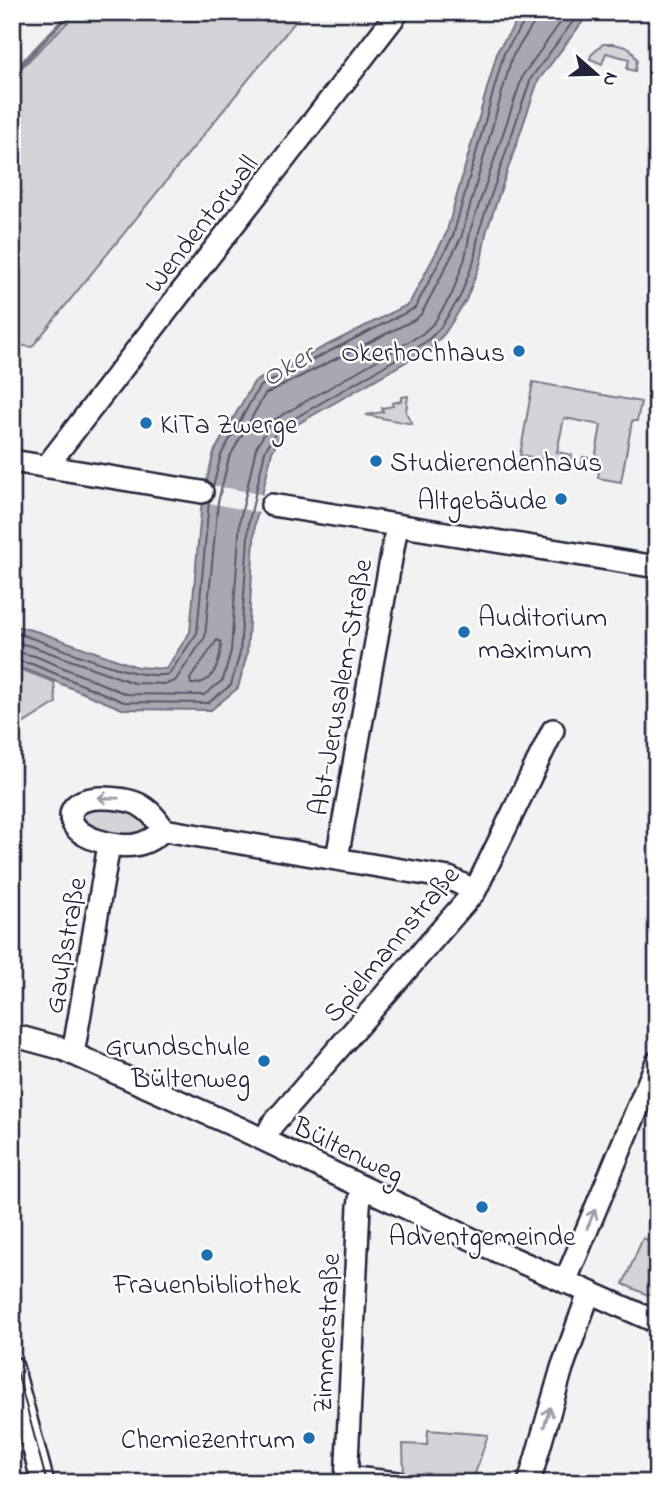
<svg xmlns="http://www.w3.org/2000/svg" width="669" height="1495" font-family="'Indie Flower',sans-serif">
	<rect width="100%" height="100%" fill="#f2f2f3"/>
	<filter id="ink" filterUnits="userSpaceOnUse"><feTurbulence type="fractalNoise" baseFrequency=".0143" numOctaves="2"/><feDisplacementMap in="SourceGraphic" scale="14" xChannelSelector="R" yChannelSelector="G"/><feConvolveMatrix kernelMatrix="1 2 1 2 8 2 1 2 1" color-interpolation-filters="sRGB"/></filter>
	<g filter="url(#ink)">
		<path fill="#d3d3d8" stroke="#7a7a8a" stroke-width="2" d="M 78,12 L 303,12 L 32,347 L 12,344 L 12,77 Z
			M 603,44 L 614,44 L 630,48 L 637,60 L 635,71 L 627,69 L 629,59 L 606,53 L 602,64 L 590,59 L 591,55 Z
			M 533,382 L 641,402 L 637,421 L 632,421 L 621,482 L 598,478 L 599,471 L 581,468 L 583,457 L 595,459 L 601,425 L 564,418 L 557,452 L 572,455 L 570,464 L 520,455 Z
			M 408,396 L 406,412 L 412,424 L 366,415 L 383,412 L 382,408 L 393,406 L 392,403 L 401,401 L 401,397 Z
			M 12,666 L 54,682 L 56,703 L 18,727 L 12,743 Z
			M 118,802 L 153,826 L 130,839 L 93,832 L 77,813 Z
			M 643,1238 L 657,1244 L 657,1299 L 623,1284 Z
			M 428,1430 L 488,1435 L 472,1483 L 435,1483 L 404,1477 L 403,1444 L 427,1445 Z"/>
		<path fill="#a8a8b2" stroke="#727282" stroke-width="2" d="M 523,12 L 590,12 L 538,81 L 486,233 L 481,262 L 466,300 L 445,333 L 432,347 L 282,433 L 272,452 L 255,524 L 247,654 L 238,688 L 211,710 L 122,709 L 30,671 L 12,666 L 12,625 L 39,632 L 137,667 L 166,669 L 190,632 L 202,500 L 214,452 L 254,382 L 409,304 L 446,234 L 498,50 Z"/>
		<path fill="#f2f2f3" d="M 206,484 L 265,495 L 261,513 L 199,501 Z"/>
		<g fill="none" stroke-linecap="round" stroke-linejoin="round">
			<path stroke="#58586b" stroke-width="2" d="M 213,487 L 221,455 L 259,387 L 415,308 L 453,236 L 504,53 L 527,18 L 528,12
				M 12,632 C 52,642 134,683 169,674 L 197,633 L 209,501
				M 217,640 L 221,642 C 221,661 214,685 191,684 L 190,679 Z
				M 12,641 L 34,647 L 134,683 L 166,684 L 175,681 L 205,637 L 218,502 L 229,458 L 265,394 L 416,319 L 422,313 L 461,238 L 512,57 L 534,23 L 537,12
				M 12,651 L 35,656 L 126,694 L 204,695 L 223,680 L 231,651 L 240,520 L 256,448 L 272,421 L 422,334 L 434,323 L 452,294 L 465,258 L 471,228 L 523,75 L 568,12
				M 12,660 L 32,664 L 124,702 L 208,703 L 231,685 L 240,653 L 249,522 L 265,451 L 278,428 L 427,341 L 440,328 L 460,297 L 474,260 L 479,231 L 531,78 L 580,12"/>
			<path stroke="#727282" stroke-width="4.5" d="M 12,74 L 71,12"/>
			<defs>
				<path id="minor" d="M 12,461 L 202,492
					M 46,467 L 398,12
					M 272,505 L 657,567
					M 164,830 C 155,837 147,843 135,845 C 119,848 71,839 71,816 C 72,791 123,797 138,804 C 150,810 157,819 164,830 L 449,878 L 475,891
					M 337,858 L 397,526
					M 12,1035 L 60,1048 L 237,1127 L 503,1254 L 657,1322
					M 73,1054 L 109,845
					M 265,1139 L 272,1125 L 475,891 L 553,730
					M 565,1282 L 657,1062
					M 12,1367 L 43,1483
					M 346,1477 L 398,1483
					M 346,1483 L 359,1206 L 362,1187
					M 529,1483 L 562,1368 L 589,1293"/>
			</defs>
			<use href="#minor" stroke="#22223b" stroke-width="26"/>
			<use href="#minor" stroke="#fff" stroke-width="21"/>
			<path stroke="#22223b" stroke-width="2" d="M 12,1353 L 47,1483"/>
		</g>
		<defs><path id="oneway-shaft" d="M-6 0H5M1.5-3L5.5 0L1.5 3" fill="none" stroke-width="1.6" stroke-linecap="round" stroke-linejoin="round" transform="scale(1.75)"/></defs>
		<g stroke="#9c9ca7">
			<use href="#oneway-shaft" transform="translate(108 798) rotate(-179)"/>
			<use href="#oneway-shaft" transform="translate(591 1219) rotate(-67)"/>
			<use href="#oneway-shaft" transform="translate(547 1417) rotate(-73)"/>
		</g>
	</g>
	<g fill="#1f6fb2" stroke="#fff" stroke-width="2.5">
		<circle cx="519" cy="351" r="7"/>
		<circle cx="146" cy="423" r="7"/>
		<circle cx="376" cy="461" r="7"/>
		<circle cx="561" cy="499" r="7"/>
		<circle cx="464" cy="632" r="7"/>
		<circle cx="264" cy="1061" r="7"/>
		<circle cx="482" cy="1207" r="7"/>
		<circle cx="207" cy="1255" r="7"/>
		<circle cx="309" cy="1438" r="7"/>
	</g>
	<g text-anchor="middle" stroke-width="5" stroke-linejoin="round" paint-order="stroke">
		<g font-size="28" fill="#22223b" stroke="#fff">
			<text transform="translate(200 223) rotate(-52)" y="10">Wendentorwall</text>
			<text transform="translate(339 687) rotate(-80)" y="10">Abt-Jerusalem-Straße</text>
			<text transform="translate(390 943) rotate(-50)" y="10">Spielmannstraße</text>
			<text transform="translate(64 945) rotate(-80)" y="10">Gaußstraße</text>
			<text transform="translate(349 1149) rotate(26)" y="10">Bültenweg</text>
			<text transform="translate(325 1333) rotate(-87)" y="10">Zimmerstraße</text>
		</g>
		<g font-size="28" fill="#22223b" stroke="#fff" text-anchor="end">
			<text x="505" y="361">Okerhochhaus</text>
			<text x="160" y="433" text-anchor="start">KiTa Zwerge</text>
			<text x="390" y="471" text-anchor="start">Studierendenhaus</text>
			<text x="547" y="509">Altgebäude</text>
			<text x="478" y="626" text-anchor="start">Auditorium<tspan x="478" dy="32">maximum</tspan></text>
			<text x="250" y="1055">Grundschule<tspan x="250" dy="32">Bültenweg</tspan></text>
			<text x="482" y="1245" text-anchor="middle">Adventgemeinde</text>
			<text x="207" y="1293" text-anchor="middle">Frauenbibliothek</text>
			<text x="295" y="1448">Chemiezentrum</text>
		</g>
		<g font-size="30" font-style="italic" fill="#58586b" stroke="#fff">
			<text transform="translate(287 365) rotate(-30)" y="10">Oker</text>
		</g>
	</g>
	<rect width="669" height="1495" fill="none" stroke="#fff" stroke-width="42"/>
	<rect x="21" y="21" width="627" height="1453" fill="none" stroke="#22223b" stroke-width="2.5" filter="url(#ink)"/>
	<g transform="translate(596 74) rotate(110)" stroke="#ffffff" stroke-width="5" paint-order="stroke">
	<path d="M0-5L12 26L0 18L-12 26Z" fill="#22223b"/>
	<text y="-10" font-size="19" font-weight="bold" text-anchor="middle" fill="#22223b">N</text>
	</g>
</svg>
